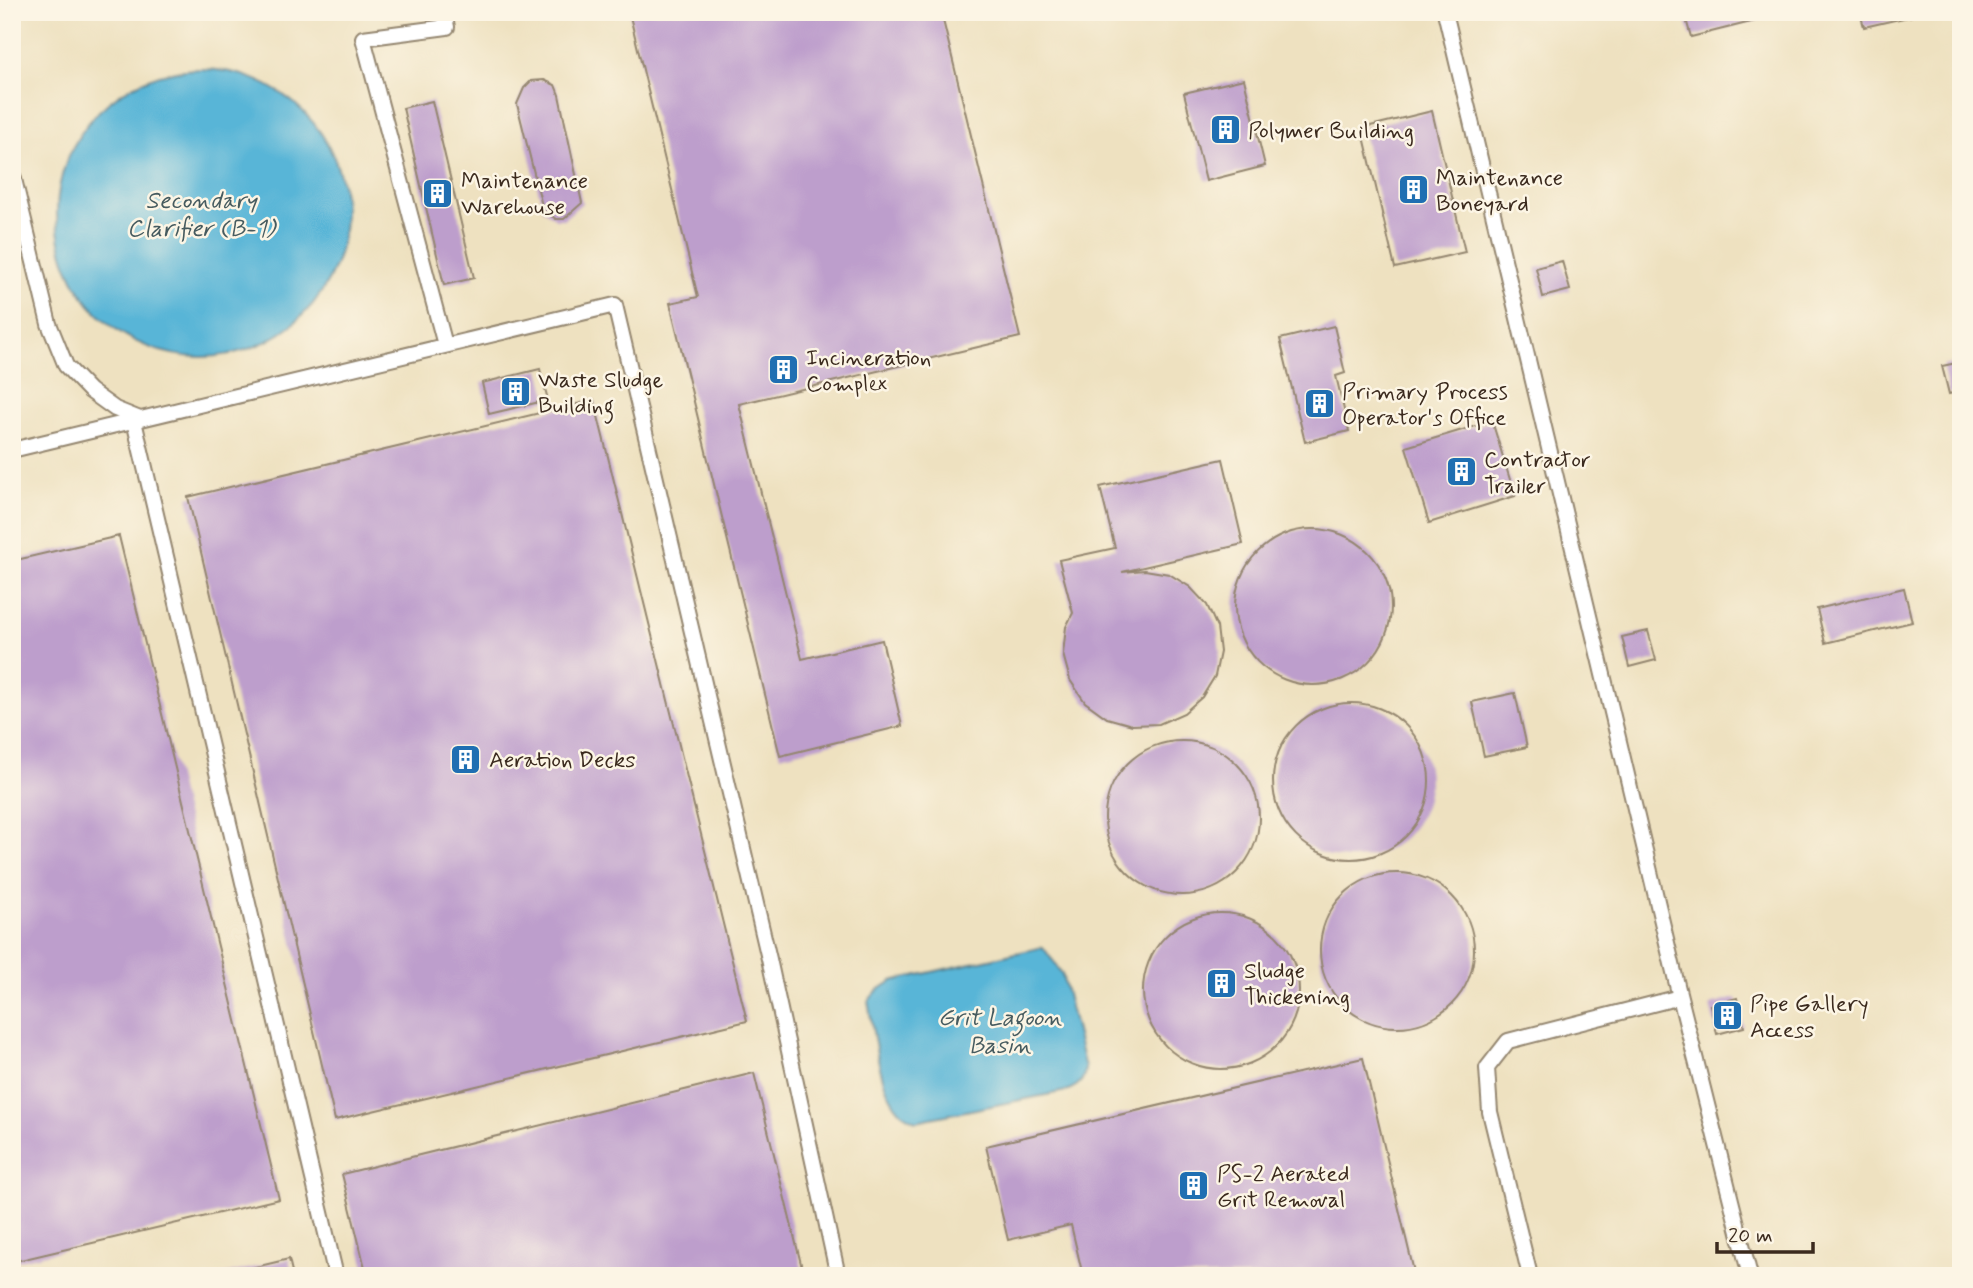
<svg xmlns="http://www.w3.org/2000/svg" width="1973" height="1288" font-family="Mynerve,sans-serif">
	<rect width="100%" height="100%" fill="#fcf5e5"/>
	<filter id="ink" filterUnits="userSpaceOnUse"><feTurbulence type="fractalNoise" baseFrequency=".0143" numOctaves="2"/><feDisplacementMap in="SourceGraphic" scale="14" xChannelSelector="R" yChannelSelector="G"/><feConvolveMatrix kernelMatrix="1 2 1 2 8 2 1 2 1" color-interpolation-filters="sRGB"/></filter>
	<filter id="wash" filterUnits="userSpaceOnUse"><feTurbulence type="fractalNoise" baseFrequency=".00686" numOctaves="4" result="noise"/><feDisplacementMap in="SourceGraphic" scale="28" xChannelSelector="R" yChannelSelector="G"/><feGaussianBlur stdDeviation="1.57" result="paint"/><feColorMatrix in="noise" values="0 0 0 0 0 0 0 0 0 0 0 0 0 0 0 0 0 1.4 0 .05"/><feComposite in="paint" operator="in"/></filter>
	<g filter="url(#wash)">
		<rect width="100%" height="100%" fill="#eee1c0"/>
		<path fill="#59b5d7" stroke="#4a707a" stroke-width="2" d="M57 213a144 144 0 1 1 288 0a144 144 0 1 1-288 0Z
			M 1043,947 L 1062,974 L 1085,1068 C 1084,1082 1078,1086 1066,1091 L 916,1121 C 911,1119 906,1116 902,1113 C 878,1091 874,1032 868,1001 L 877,991 L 892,981 Z"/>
		<g id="blocks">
			<path fill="#bd9ecc" d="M 629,12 L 941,12 L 1020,337 L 739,404 L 802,659 L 882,640 L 902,726 L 780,756 L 670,303 L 698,297 Z
				M 1684,12 L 1774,12 L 1775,16 L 1691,37 Z
				M 1860,12 L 1917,12 L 1917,15 L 1864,27 Z
				M 1244,79 L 1265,166 L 1206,181 L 1184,93 Z
				M 544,80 L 555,85 L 559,95 L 582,203 L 564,219 L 556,219 L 543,210 L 517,104 L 524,88 L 531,81 Z
				M 432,101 L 474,278 L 444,285 L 403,108 Z
				M 1432,111 L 1465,252 L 1395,268 L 1362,128 Z
				M 1562,261 L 1570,290 L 1543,297 L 1536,268 Z
				M 1334,326 L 1345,373 L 1336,376 L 1349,431 L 1305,442 L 1280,339 Z
				M 1961,362 L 1961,391 L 1949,394 L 1942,366 Z
				M 540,369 L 548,400 L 489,414 L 482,383 Z
				M 594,400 L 747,1021 L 335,1120 L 188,497 Z
				M 1492,421 L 1515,496 L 1429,523 L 1406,447 Z
				M 1223,459 L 1243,544 L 1122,572 L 1145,570 L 1169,574 L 1190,587 L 1207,605 L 1217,627 L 1220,652 L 1215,676 L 1202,697 L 1184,713 L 1159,724 L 1132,725 L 1107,718 L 1085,702 L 1070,680 L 1063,654 L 1066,627 L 1073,613 L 1059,560 L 1115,548 L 1100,487 Z
				M1235 607a78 78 0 1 1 156 0a78 78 0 1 1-156 0Z
				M 119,536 L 279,1199 L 12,1262 L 12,561 Z
				M 1904,588 L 1912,622 L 1825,643 L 1817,609 Z
				M 1648,631 L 1656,660 L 1629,667 L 1622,637 Z
				M 1515,693 L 1527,747 L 1484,756 L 1472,702 Z
				M1273 781a78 78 0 1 1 156 0a78 78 0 1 1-156 0Z
				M1105 818a77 77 0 1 1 154 0a77 77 0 1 1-154 0Z
				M1320 950a77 77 0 1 1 154 0a77 77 0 1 1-154 0Z
				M1143 991a78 78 0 1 1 156 0a78 78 0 1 1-156 0Z
				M 1737,998 L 1744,1027 L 1717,1034 L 1710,1005 Z
				M 1363,1058 L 1415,1276 L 1083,1276 L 1071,1225 L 1008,1240 L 986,1146 Z
				M 754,1073 L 804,1276 L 367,1276 L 342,1174 Z
				M 289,1259 L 293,1276 L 222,1276 L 222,1275 Z"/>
		</g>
	</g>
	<g filter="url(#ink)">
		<use href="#blocks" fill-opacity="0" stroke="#94866f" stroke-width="2"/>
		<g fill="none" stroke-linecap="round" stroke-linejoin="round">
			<defs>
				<path id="service" d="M 444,12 L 447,27 L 363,38 L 445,345
					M 1445,12 L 1678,989 L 1750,1276
					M 12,171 L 49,324 L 66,366 L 90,391 L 115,409 L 140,419
					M 134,421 L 336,1276
					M 12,450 L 615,305 L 769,959 L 838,1276
					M 1530,1276 L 1490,1112 L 1487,1068 L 1508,1041 L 1680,997"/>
			</defs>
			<use href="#service" stroke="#94866f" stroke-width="18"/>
			<use href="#service" stroke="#fff" stroke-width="14"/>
		</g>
	</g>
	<defs>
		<symbol id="building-square" viewBox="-11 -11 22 22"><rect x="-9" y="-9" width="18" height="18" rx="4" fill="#1f6fb2" stroke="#fcf5e5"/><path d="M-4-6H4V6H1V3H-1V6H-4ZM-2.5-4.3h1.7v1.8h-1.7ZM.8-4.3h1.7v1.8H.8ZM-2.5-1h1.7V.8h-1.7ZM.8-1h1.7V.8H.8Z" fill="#fff"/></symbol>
	</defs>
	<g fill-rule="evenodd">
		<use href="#building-square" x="1208" y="112" width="35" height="35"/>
		<use href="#building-square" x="1396" y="172" width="35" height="35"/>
		<use href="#building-square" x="420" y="176" width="35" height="35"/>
		<use href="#building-square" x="766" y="352" width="35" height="35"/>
		<use href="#building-square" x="498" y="374" width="35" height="35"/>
		<use href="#building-square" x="1302" y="386" width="35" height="35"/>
		<use href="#building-square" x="1444" y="454" width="35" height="35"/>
		<use href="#building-square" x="448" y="742" width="35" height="35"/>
		<use href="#building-square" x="1204" y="966" width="35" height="35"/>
		<use href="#building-square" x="1710" y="998" width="35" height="35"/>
		<use href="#building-square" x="1176" y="1168" width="35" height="35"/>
	</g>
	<g text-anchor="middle" stroke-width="5" stroke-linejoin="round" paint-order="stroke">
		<g font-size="23" fill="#3b2a1e" stroke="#fcf5e5" text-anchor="start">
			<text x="1248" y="138">Polymer Building</text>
			<text x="1436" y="185">Maintenance<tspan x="1436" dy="26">Boneyard</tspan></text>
			<text x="461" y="188">Maintenance<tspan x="461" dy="26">Warehouse</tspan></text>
			<text x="806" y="365">Incineration<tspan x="806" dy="26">Complex</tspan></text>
			<text x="538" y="387">Waste Sludge<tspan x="538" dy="26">Building</tspan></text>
			<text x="1342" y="399">Primary Process<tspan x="1342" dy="26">Operator's Office</tspan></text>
			<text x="1484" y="467">Contractor<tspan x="1484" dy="26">Trailer</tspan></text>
			<text x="489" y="767">Aeration Decks</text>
			<text x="1244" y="978">Sludge<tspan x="1244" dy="26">Thickening</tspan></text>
			<text x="1750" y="1011">Pipe Gallery<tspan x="1750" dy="26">Access</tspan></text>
			<text x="1217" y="1181">PS-2 Aerated<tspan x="1217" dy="26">Grit Removal</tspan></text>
		</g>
		<g font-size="24" font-style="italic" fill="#465b5f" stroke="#fcf5e5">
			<text x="201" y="208">Secondary<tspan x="201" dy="28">Clarifier (B-1)</tspan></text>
			<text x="1000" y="1025">Grit Lagoon<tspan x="1000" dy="28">Basin</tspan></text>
		</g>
	</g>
	<rect width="1973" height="1288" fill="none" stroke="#fcf5e5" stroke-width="42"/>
	<path d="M1717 1242v10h96v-10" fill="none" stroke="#3b2a1e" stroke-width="3.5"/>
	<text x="1728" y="1242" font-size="21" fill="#3b2a1e" stroke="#fcf5e5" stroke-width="5" paint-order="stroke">20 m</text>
</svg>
